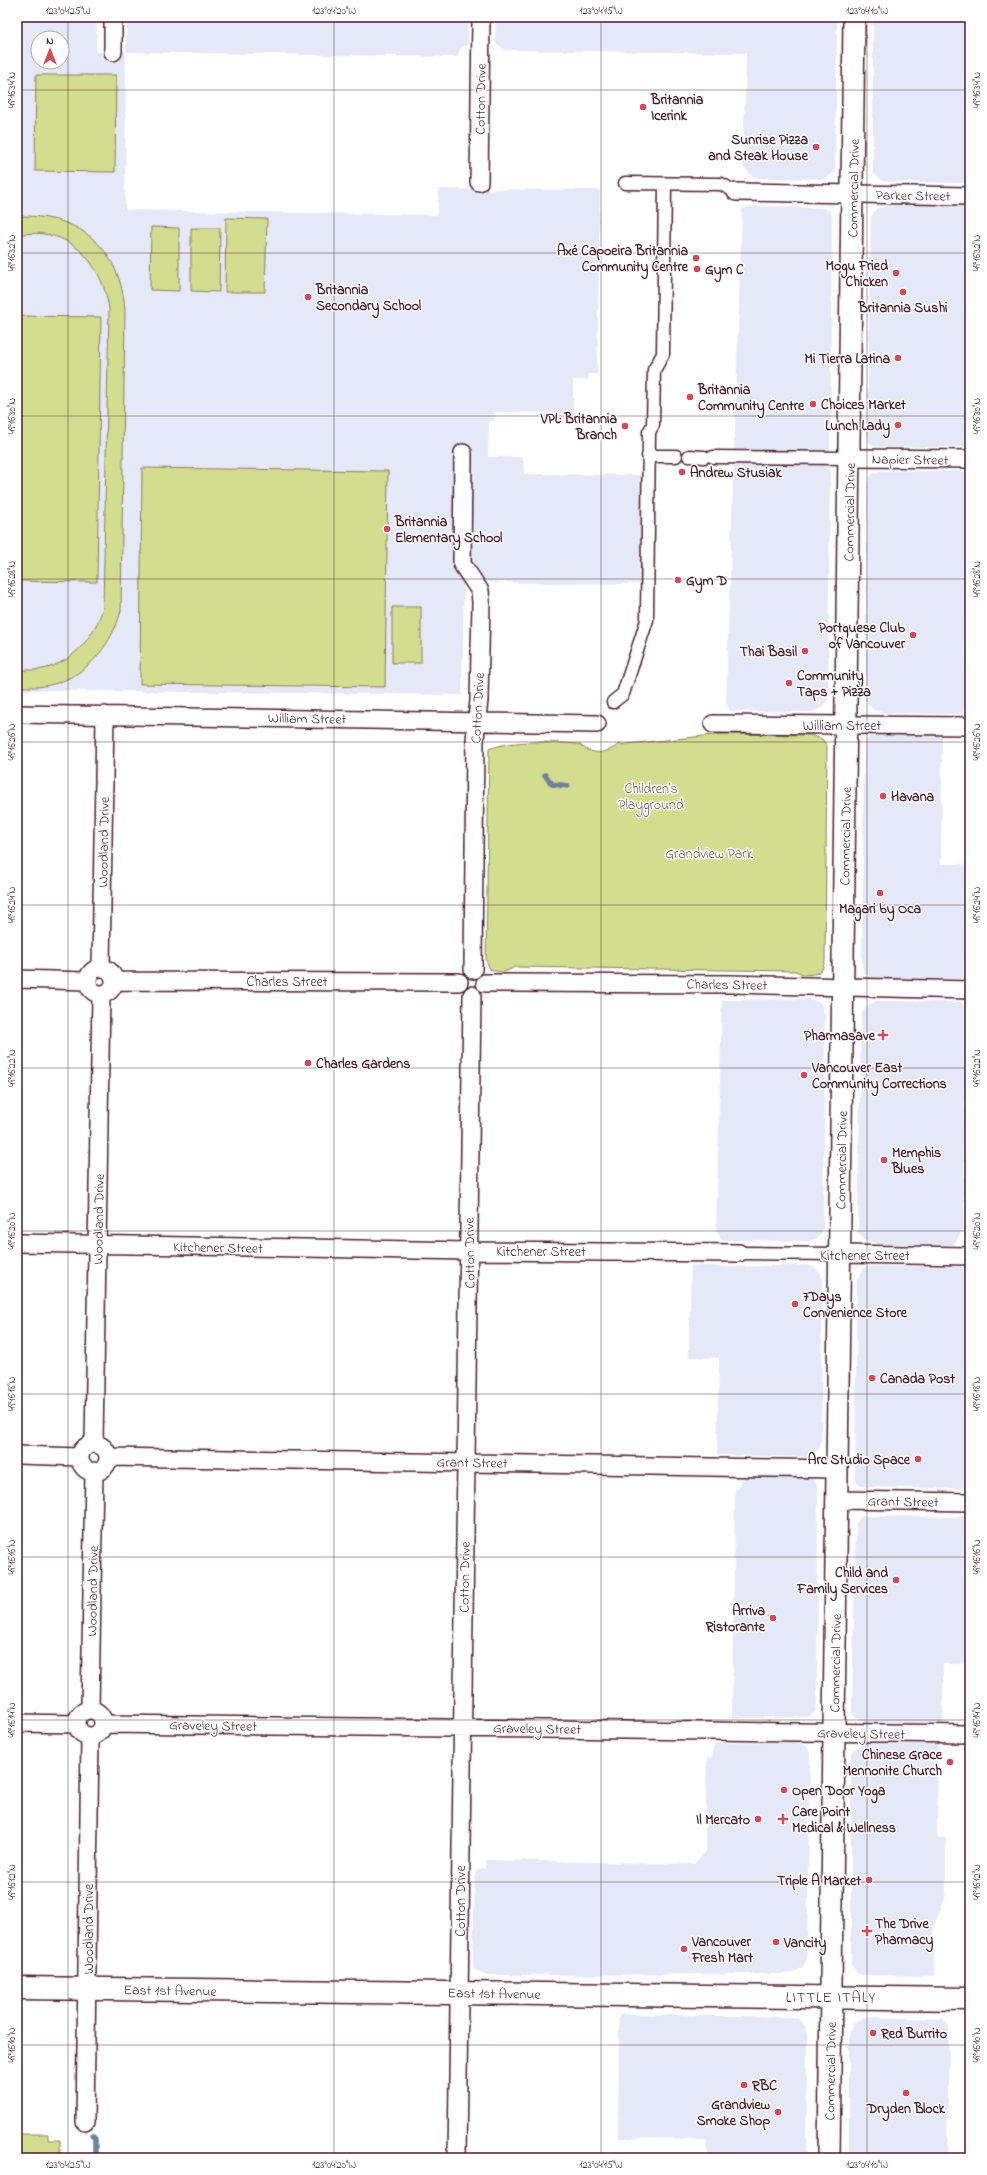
<svg xmlns="http://www.w3.org/2000/svg" width="987" height="2175" font-family="'Indie Flower',sans-serif">
	<rect width="100%" height="100%" fill="#fff"/>
	<filter id="ink" filterUnits="userSpaceOnUse"><feTurbulence type="fractalNoise" baseFrequency=".025" numOctaves="2"/><feDisplacementMap in="SourceGraphic" scale="8" xChannelSelector="R" yChannelSelector="G"/><feConvolveMatrix kernelMatrix="1 2 1 2 8 2 1 2 1" color-interpolation-filters="sRGB"/></filter>
	<g filter="url(#ink)">
		<path fill="#e5e8f6" fill-rule="evenodd" d="M 17,17 L 97,17 L 96,52 L 126,52 L 127,17 L 468,17 L 468,45 L 459,50 L 458,57 L 126,52 L 125,210 L 437,215 L 439,189 L 600,190 L 597,374 L 589,374 L 588,380 L 573,380 L 573,413 L 494,412 L 494,421 L 489,421 L 488,457 L 523,457 L 524,474 L 646,475 L 642,584 L 464,582 L 462,695 L 17,690 ZM 38,38 L 62,38 L 62,62 L 38,62 Z
			M 496,17 L 837,17 L 835,172 L 825,179 L 760,178 L 752,176 L 743,166 L 746,53 L 505,50 L 495,42 Z
			M 873,17 L 970,17 L 970,183 L 890,182 L 883,181 L 873,173 Z
			M 968,204 L 970,209 L 968,447 L 879,447 L 873,446 L 869,442 L 867,435 L 871,216 L 876,209 L 886,206 Z
			M 753,206 L 823,208 L 830,211 L 832,216 L 828,699 L 823,707 L 813,712 L 730,711 L 726,703 L 742,209 Z
			M 879,471 L 968,471 L 966,707 L 963,714 L 884,713 L 872,709 L 865,700 L 867,483 L 871,475 Z
			M 879,734 L 942,735 L 941,864 L 970,864 L 965,979 L 873,978 L 864,973 L 862,965 L 864,745 L 869,737 Z
			M 810,999 L 821,1003 L 825,1015 L 823,1226 L 821,1234 L 816,1239 L 807,1241 L 722,1240 L 716,1231 L 722,1000 Z
			M 877,1001 L 961,1002 L 966,1009 L 964,1229 L 953,1245 L 879,1244 L 864,1240 L 858,1232 L 861,1016 L 866,1006 Z
			M 691,1265 L 728,1267 L 807,1265 L 814,1267 L 820,1273 L 822,1278 L 821,1440 L 820,1447 L 813,1454 L 805,1457 L 717,1455 L 719,1358 L 689,1357 Z
			M 872,1266 L 970,1267 L 969,1481 L 964,1489 L 866,1487 L 857,1484 L 855,1479 L 857,1280 L 864,1268 Z
			M 746,1477 L 807,1477 L 812,1479 L 818,1486 L 817,1704 L 814,1713 L 808,1717 L 732,1718 L 735,1489 L 739,1488 L 740,1481 Z
			M 861,1516 L 970,1517 L 970,1664 L 943,1664 L 943,1723 L 864,1722 L 856,1718 L 852,1713 L 856,1523 Z
			M 792,1742 L 801,1743 L 805,1745 L 809,1750 L 810,1757 L 807,1954 L 806,1961 L 802,1968 L 793,1973 L 782,1974 L 485,1975 L 474,1969 L 473,1963 L 475,1872 L 485,1868 L 485,1860 L 694,1864 L 705,1852 L 707,1758 L 712,1757 L 714,1743 Z
			M 863,1743 L 938,1744 L 937,1838 L 946,1838 L 946,1895 L 934,1925 L 934,1976 L 863,1975 L 857,1973 L 851,1965 L 851,1756 L 853,1750 Z
			M 619,2014 L 792,2017 L 799,2019 L 806,2027 L 807,2033 L 806,2158 L 708,2158 L 707,2139 L 618,2138 Z
			M 865,2017 L 943,2019 L 949,2027 L 947,2158 L 849,2158 L 849,2033 L 853,2023 Z"/>
		<path fill="#d2dd90" stroke="#8e7e5e" d="M 36,75 L 116,75 L 115,172 L 35,171 Z
			M 24,216 C 83,216 120,250 125,309 L 121,611 C 108,658 68,694 17,686 L 17,669 C 59,677 92,645 103,608 L 109,309 C 102,261 68,225 17,235 L 17,217 Z
			M 226,218 L 267,219 L 265,292 L 225,292 Z
			M 151,227 L 179,228 L 179,291 L 150,290 Z
			M 191,228 L 220,228 L 219,292 L 191,291 Z
			M 17,316 L 101,317 L 97,582 L 17,581 Z
			M 142,468 L 388,471 L 385,687 L 140,684 Z
			M 392,607 L 421,607 L 421,663 L 392,663 Z
			M 723,734 L 810,735 L 822,739 L 827,746 L 825,961 L 822,970 C 815,976 803,976 796,971 L 514,967 C 507,973 499,973 490,969 L 486,960 L 489,749 C 515,739 549,742 577,744 C 580,744 581,746 584,748 C 596,756 608,752 618,745 Z
			M 17,2134 L 48,2134 L 48,2140 L 60,2140 L 60,2158 L 17,2158 Z"/>
		<g fill="none" stroke-linecap="round" stroke-linejoin="round">
			<path stroke="#6f819b" stroke-width="5.5" d="M 545,775 L 552,784 L 568,786
				M 93,2136 L 95,2139 L 95,2158"/>
			<defs>
				<path id="pedestrian" d="M 625,183 L 721,184 L 736,192
					M 648,456 L 676,456
					M 689,456 L 704,457
					M 713,457 L 850,458
					M 613,702 L 623,694 L 647,620 L 649,432 L 653,425 L 654,370 L 663,354 L 665,184
					M 739,1253 L 840,1254"/>
				<path id="minor" d="M 113,52 L 113,17
					M 479,182 L 481,17
					M 736,192 L 970,196
					M 463,453 L 462,564 L 480,591 L 481,602 L 479,700 L 475,739 L 473,970
					M 850,458 L 970,459
					M 17,714 L 597,724
					M 713,724 L 970,726
					M88 981a13 13 0 1 1 26 0a13 13 0 1 1-26 0Z
					M 101,968 L 105,715
					M 17,979 L 87,981
					M 114,981 L 459,982
					M 485,983 L 731,984 L 970,990
					M 17,1243 L 469,1251 L 739,1253
					M 840,1254 L 970,1256
					M 94,1444 L 101,994
					M80 1458a14 14 0 1 1 28 0a14 14 0 1 1-28 0Z
					M 17,1455 L 80,1457
					M 108,1457 L 837,1469
					M 836,1500 L 970,1502
					M77 1723a13 13 0 1 1 26 0a13 13 0 1 1-26 0Z
					M 90,1710 L 94,1471
					M 17,1723 L 77,1724
					M 103,1724 L 970,1734
					M 85,2122 L 90,1737
					M 457,2158 L 472,995"/>
				<path id="tertiary" d="M 829,2158 L 854,17"/>
				<path id="secondary" d="M 17,1988 L 970,1999"/>
			</defs>
			<use href="#pedestrian" stroke="#4a1f2b" stroke-width="15"/>
			<use href="#minor" stroke="#4a1f2b" stroke-width="20"/>
			<use href="#tertiary" stroke="#4a1f2b" stroke-width="24"/>
			<use href="#secondary" stroke="#4a1f2b" stroke-width="25"/>
			<use href="#pedestrian" stroke="#fff" stroke-width="12"/>
			<use href="#minor" stroke="#fff" stroke-width="17"/>
			<use href="#tertiary" stroke="#fff" stroke-width="21"/>
			<use href="#secondary" stroke="#fff" stroke-width="22"/>
		</g>
	</g>
	<path fill="none" stroke="#4a1f2b" stroke-width="1" stroke-opacity="0.45" d="M 68,17 L 68,2158M 334,17 L 334,2158M 601,17 L 601,2158M 867,17 L 867,2158M 17,90 L 970,90M 17,253 L 970,253M 17,416 L 970,416M 17,579 L 970,579M 17,742 L 970,742M 17,905 L 970,905M 17,1068 L 970,1068M 17,1231 L 970,1231M 17,1394 L 970,1394M 17,1557 L 970,1557M 17,1720 L 970,1720M 17,1882 L 970,1882M 17,2045 L 970,2045"/>
	<g fill="#d1495b" stroke="#fff" stroke-width="1.5">
		<circle cx="643" cy="107" r="4"/>
		<circle cx="816" cy="147" r="4"/>
		<circle cx="696" cy="258" r="4"/>
		<circle cx="697" cy="269" r="4"/>
		<circle cx="896" cy="273" r="4"/>
		<circle cx="903" cy="292" r="4"/>
		<circle cx="308" cy="297" r="4"/>
		<circle cx="898" cy="358" r="4"/>
		<circle cx="690" cy="397" r="4"/>
		<circle cx="813" cy="404" r="4"/>
		<circle cx="898" cy="425" r="4"/>
		<circle cx="625" cy="426" r="4"/>
		<circle cx="682" cy="472" r="4"/>
		<circle cx="387" cy="529" r="4"/>
		<circle cx="678" cy="580" r="4"/>
		<circle cx="913" cy="635" r="4"/>
		<circle cx="805" cy="651" r="4"/>
		<circle cx="789" cy="683" r="4"/>
		<circle cx="883" cy="796" r="4"/>
		<circle cx="880" cy="893" r="4"/>
		<path d="M881 1029h4v4h4v4h-4v4h-4v-4h-4v-4h4z"/>
		<circle cx="308" cy="1063" r="4"/>
		<circle cx="804" cy="1075" r="4"/>
		<circle cx="884" cy="1160" r="4"/>
		<circle cx="795" cy="1304" r="4"/>
		<circle cx="872" cy="1378" r="4"/>
		<circle cx="918" cy="1459" r="4"/>
		<circle cx="896" cy="1580" r="4"/>
		<circle cx="773" cy="1618" r="4"/>
		<circle cx="950" cy="1762" r="4"/>
		<circle cx="784" cy="1790" r="4"/>
		<circle cx="758" cy="1819" r="4"/>
		<path d="M781 1813h4v4h4v4h-4v4h-4v-4h-4v-4h4z"/>
		<circle cx="869" cy="1880" r="4"/>
		<path d="M865 1925h4v4h4v4h-4v4h-4v-4h-4v-4h4z"/>
		<circle cx="776" cy="1942" r="4"/>
		<circle cx="684" cy="1949" r="4"/>
		<circle cx="873" cy="2033" r="4"/>
		<circle cx="744" cy="2085" r="4"/>
		<circle cx="906" cy="2093" r="4"/>
		<circle cx="778" cy="2112" r="4"/>
	</g>
	<g text-anchor="middle" stroke-width="3" stroke-linejoin="round" paint-order="stroke">
		<g font-size="14" fill="#4a1f2b" stroke="#fff">
			<text transform="translate(480 99) rotate(-89)" y="5">Cotton Drive</text>
			<text transform="translate(853 188) rotate(-89)" y="5">Commercial Drive</text>
			<text transform="translate(913 195) rotate(1)" y="5">Parker Street</text>
			<text transform="translate(910 459) rotate(1)" y="5">Napier Street</text>
			<text transform="translate(849 512) rotate(-89)" y="5">Commercial Drive</text>
			<text transform="translate(477 708) rotate(-87)" y="5">Cotton Drive</text>
			<text transform="translate(307 718) rotate(1)" y="5">William Street</text>
			<text x="842" y="730">William Street</text>
			<text transform="translate(845 836) rotate(-89)" y="5">Commercial Drive</text>
			<text transform="translate(103 842) rotate(-89)" y="5">Woodland Drive</text>
			<text x="287" y="986">Charles Street</text>
			<text transform="translate(727 984) rotate(1)" y="5">Charles Street</text>
			<text transform="translate(841 1160) rotate(-89)" y="5">Commercial Drive</text>
			<text transform="translate(98 1219) rotate(-89)" y="5">Woodland Drive</text>
			<text transform="translate(218 1247) rotate(1)" y="5">Kitchener Street</text>
			<text x="541" y="1256">Kitchener Street</text>
			<text transform="translate(469 1253) rotate(-91)" y="5">Cotton Drive</text>
			<text x="865" y="1260">Kitchener Street</text>
			<text transform="translate(472 1462) rotate(1)" y="5">Grant Street</text>
			<text transform="translate(903 1501) rotate(1)" y="5">Grant Street</text>
			<text transform="translate(464 1577) rotate(-89)" y="5">Cotton Drive</text>
			<text transform="translate(92 1591) rotate(-89)" y="5">Woodland Drive</text>
			<text transform="translate(835 1663) rotate(-89)" y="5">Commercial Drive</text>
			<text transform="translate(213 1725) rotate(1)" y="5">Graveley Street</text>
			<text transform="translate(537 1728) rotate(1)" y="5">Graveley Street</text>
			<text transform="translate(861 1733) rotate(1)" y="5">Graveley Street</text>
			<text transform="translate(460 1901) rotate(-90)" y="5">Cotton Drive</text>
			<text transform="translate(88 1929) rotate(-90)" y="5">Woodland Drive</text>
			<text transform="translate(170 1990) rotate(1)" y="5">East 1st Avenue</text>
			<text transform="translate(494 1993) rotate(1)" y="5">East 1st Avenue</text>
			<text transform="translate(830 2071) rotate(-89)" y="5">Commercial Drive</text>
		</g>
		<g font-size="14" font-weight="bold" fill="#4a1f2b" stroke="#fff" text-anchor="start">
			<text x="651" y="104">Britannia<tspan x="651" dy="16">Icerink</tspan></text>
			<text x="808" y="144" text-anchor="end">Sunrise Pizza<tspan x="808" dy="16">and Steak House</tspan></text>
			<text x="688" y="255" text-anchor="end">Axé Capoeira Britannia<tspan x="688" dy="16">Community Centre</tspan></text>
			<text x="888" y="270" text-anchor="end">Mogu Fried<tspan x="888" dy="16">Chicken</tspan></text>
			<text x="705" y="274">Gym C</text>
			<text x="316" y="294">Britannia<tspan x="316" dy="16">Secondary School</tspan></text>
			<text x="903" y="312" text-anchor="middle">Britannia Sushi</text>
			<text x="890" y="363" text-anchor="end">Mi Tierra Latina</text>
			<text x="698" y="394">Britannia<tspan x="698" dy="16">Community Centre</tspan></text>
			<text x="821" y="409">Choices Market</text>
			<text x="617" y="423" text-anchor="end">VPL: Britannia<tspan x="617" dy="16">Branch</tspan></text>
			<text x="890" y="430" text-anchor="end">Lunch Lady</text>
			<text x="690" y="477">Andrew Stusiak</text>
			<text x="395" y="526">Britannia<tspan x="395" dy="16">Elementary School</tspan></text>
			<text x="686" y="585">Gym D</text>
			<text x="905" y="632" text-anchor="end">Portguese Club<tspan x="905" dy="16">of Vancouver</tspan></text>
			<text x="797" y="656" text-anchor="end">Thai Basil</text>
			<text x="797" y="680">Community<tspan x="797" dy="16">Taps + Pizza</tspan></text>
			<text x="891" y="801">Havana</text>
			<text x="880" y="913" text-anchor="middle">Magari by Oca</text>
			<text x="875" y="1040" text-anchor="end">Pharmasave</text>
			<text x="316" y="1068">Charles Gardens</text>
			<text x="812" y="1072">Vancouver East<tspan x="812" dy="16">Community Corrections</tspan></text>
			<text x="892" y="1157">Memphis<tspan x="892" dy="16">Blues</tspan></text>
			<text x="803" y="1301">7Days<tspan x="803" dy="16">Convenience Store</tspan></text>
			<text x="880" y="1383">Canada Post</text>
			<text x="910" y="1464" text-anchor="end">Arc Studio Space</text>
			<text x="888" y="1577" text-anchor="end">Child and<tspan x="888" dy="16">Family Services</tspan></text>
			<text x="765" y="1615" text-anchor="end">Arriva<tspan x="765" dy="16">Ristorante</tspan></text>
			<text x="942" y="1759" text-anchor="end">Chinese Grace<tspan x="942" dy="16">Mennonite Church</tspan></text>
			<text x="792" y="1795">Open Door Yoga</text>
			<text x="792" y="1816">Care Point<tspan x="792" dy="16">Medical &amp; Wellness</tspan></text>
			<text x="750" y="1824" text-anchor="end">Il Mercato</text>
			<text x="861" y="1885" text-anchor="end">Triple A Market</text>
			<text x="875" y="1928">The Drive<tspan x="875" dy="16">Pharmacy</tspan></text>
			<text x="692" y="1946">Vancouver<tspan x="692" dy="16">Fresh Mart</tspan></text>
			<text x="784" y="1947">Vancity</text>
			<text x="881" y="2038">Red Burrito</text>
			<text x="752" y="2090">RBC</text>
			<text x="770" y="2109" text-anchor="end">Grandview<tspan x="770" dy="16">Smoke Shop</tspan></text>
			<text x="906" y="2113" text-anchor="middle">Dryden Block</text>
		</g>
		<g font-size="14" fill="#735849" stroke="#fff">
			<text x="651" y="793">Children's<tspan x="651" dy="16">Playground</tspan></text>
			<text x="709" y="858">Grandview Park</text>
		</g>
		<g font-size="15" letter-spacing="1" fill="#4a1f2b" stroke="#fff">
			<text x="831" y="2002">LITTLE ITALY</text>
		</g>
	</g>
	<rect width="987" height="2175" fill="none" stroke="#fff" stroke-width="44"/>
	<g transform="translate(50 50)"><circle r="19" fill="#ffffff" stroke="#b7a5aa"/>
	<path d="M0-3L7 15L0 10L-7 15Z" fill="#d1495b"/>
	<text y="-6" font-size="11" font-weight="bold" text-anchor="middle" fill="#4a1f2b">N</text>
	</g>
	<rect x="22" y="22" width="943" height="2131" fill="none" stroke="#4a1f2b" stroke-width="1.5"/>
	<g font-size="10" text-anchor="middle" fill="#4a1f2b">
		<text x="68" y="14">123°04'25"W</text>
		<text x="334" y="14">123°04'20"W</text>
		<text x="601" y="14">123°04'15"W</text>
		<text x="867" y="14">123°04'10"W</text>
		<text transform="translate(11 90) rotate(-90)" y="4">49°16'34"N</text>
		<text transform="translate(976 90) rotate(-90)" y="4">49°16'34"N</text>
		<text transform="translate(11 253) rotate(-90)" y="4">49°16'32"N</text>
		<text transform="translate(976 253) rotate(-90)" y="4">49°16'32"N</text>
		<text transform="translate(11 416) rotate(-90)" y="4">49°16'30"N</text>
		<text transform="translate(976 416) rotate(-90)" y="4">49°16'30"N</text>
		<text transform="translate(11 579) rotate(-90)" y="4">49°16'28"N</text>
		<text transform="translate(976 579) rotate(-90)" y="4">49°16'28"N</text>
		<text transform="translate(11 742) rotate(-90)" y="4">49°16'26"N</text>
		<text transform="translate(976 742) rotate(-90)" y="4">49°16'26"N</text>
		<text transform="translate(11 905) rotate(-90)" y="4">49°16'24"N</text>
		<text transform="translate(976 905) rotate(-90)" y="4">49°16'24"N</text>
		<text transform="translate(11 1068) rotate(-90)" y="4">49°16'22"N</text>
		<text transform="translate(976 1068) rotate(-90)" y="4">49°16'22"N</text>
		<text transform="translate(11 1231) rotate(-90)" y="4">49°16'20"N</text>
		<text transform="translate(976 1231) rotate(-90)" y="4">49°16'20"N</text>
		<text transform="translate(11 1394) rotate(-90)" y="4">49°16'18"N</text>
		<text transform="translate(976 1394) rotate(-90)" y="4">49°16'18"N</text>
		<text transform="translate(11 1557) rotate(-90)" y="4">49°16'16"N</text>
		<text transform="translate(976 1557) rotate(-90)" y="4">49°16'16"N</text>
		<text transform="translate(11 1720) rotate(-90)" y="4">49°16'14"N</text>
		<text transform="translate(976 1720) rotate(-90)" y="4">49°16'14"N</text>
		<text transform="translate(11 1882) rotate(-90)" y="4">49°16'12"N</text>
		<text transform="translate(976 1882) rotate(-90)" y="4">49°16'12"N</text>
		<text transform="translate(11 2045) rotate(-90)" y="4">49°16'10"N</text>
		<text transform="translate(976 2045) rotate(-90)" y="4">49°16'10"N</text>
		<text x="68" y="2168">123°04'25"W</text>
		<text x="334" y="2168">123°04'20"W</text>
		<text x="601" y="2168">123°04'15"W</text>
		<text x="867" y="2168">123°04'10"W</text>
	</g>
</svg>
